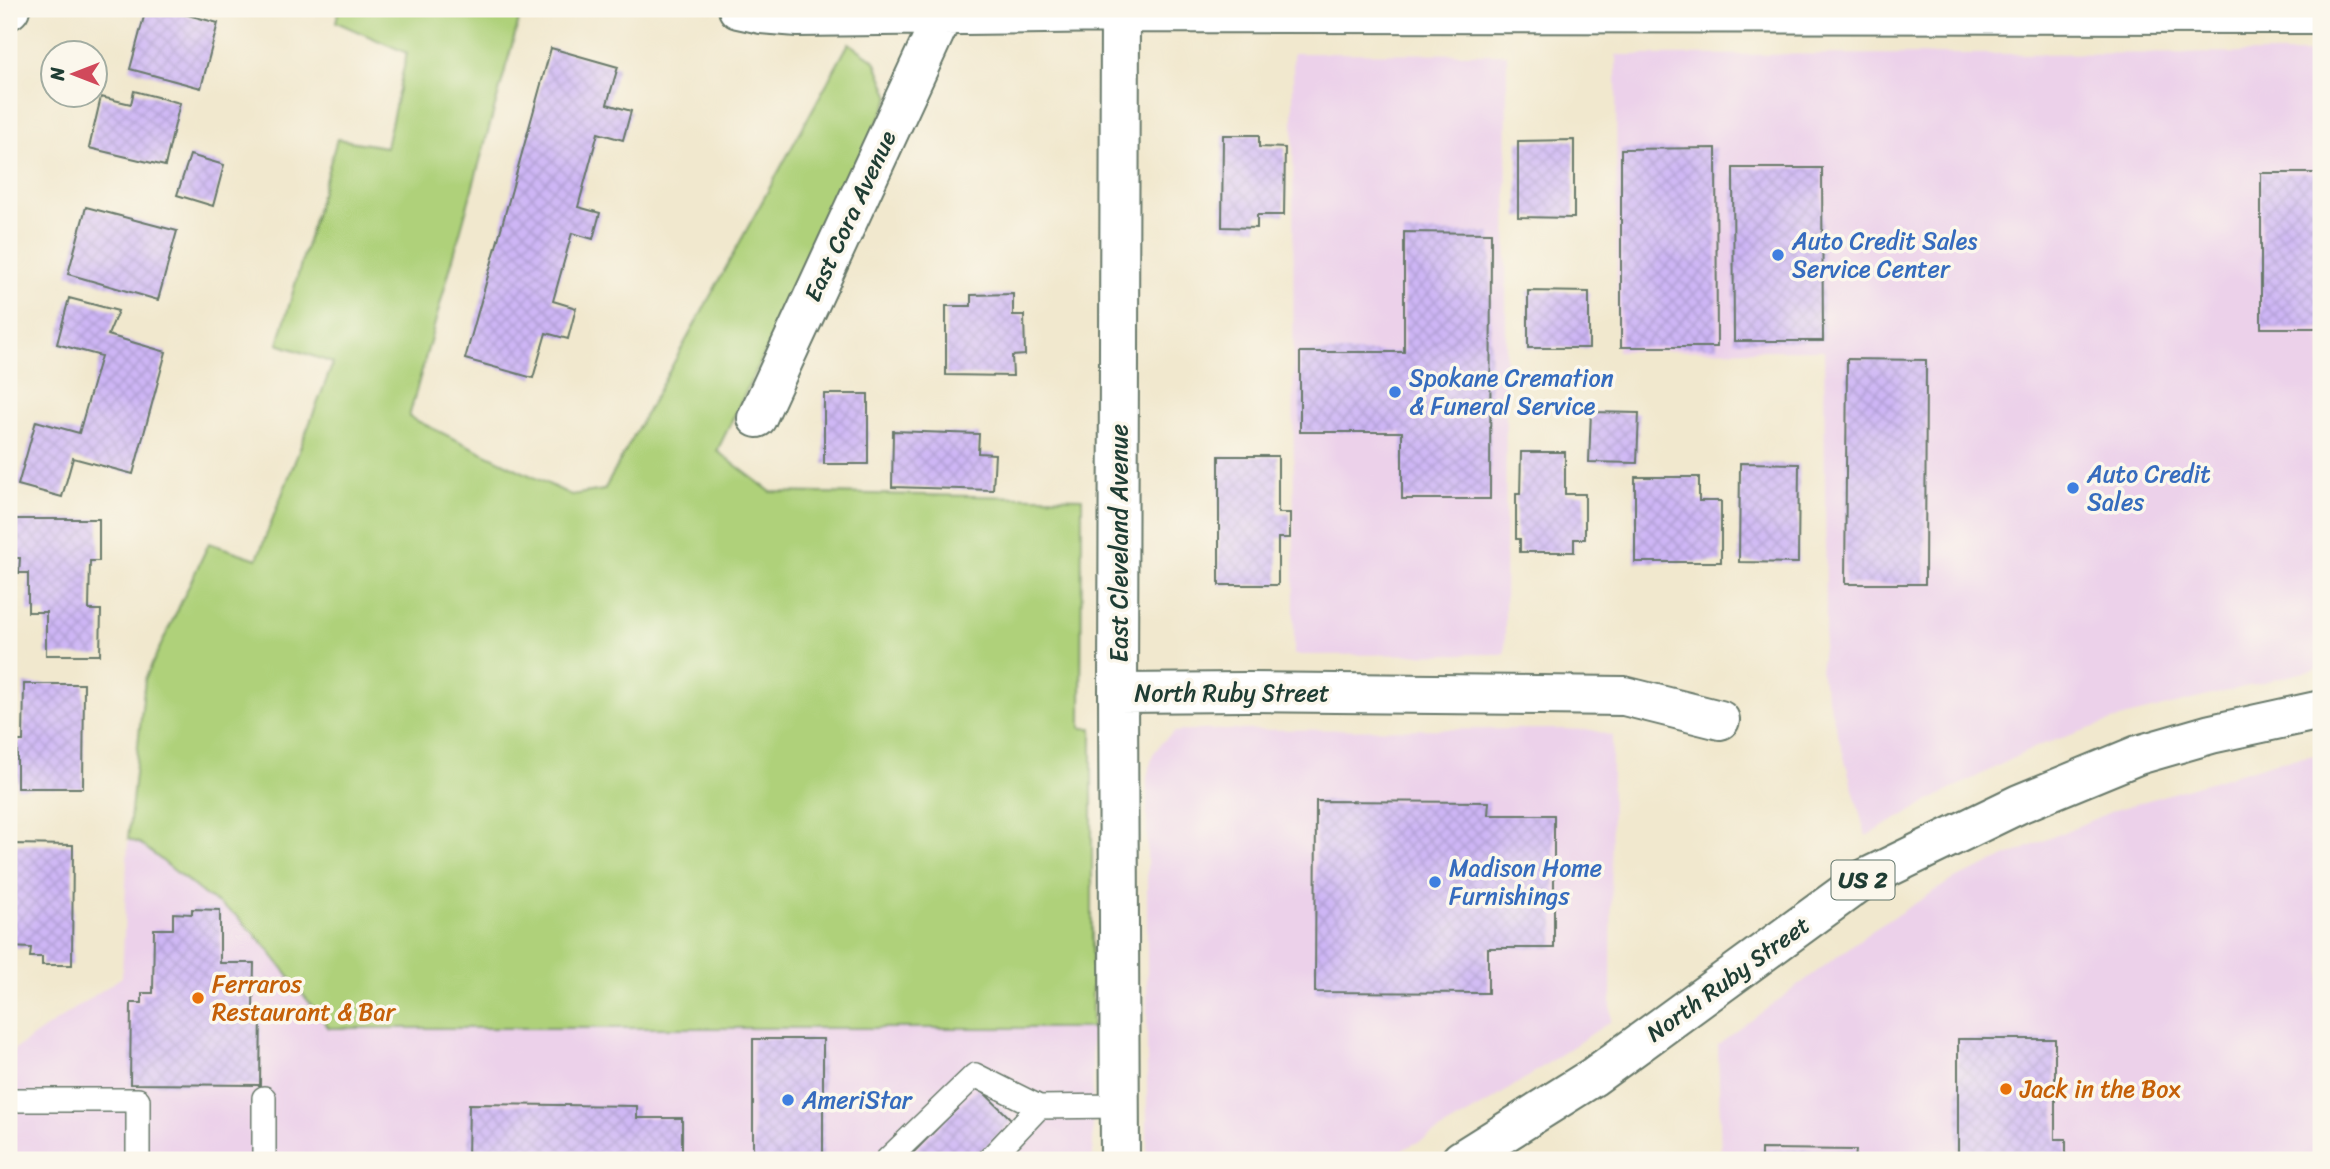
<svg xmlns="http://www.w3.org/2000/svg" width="2330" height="1169" font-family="Sriracha,sans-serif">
	<defs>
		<pattern id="building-cross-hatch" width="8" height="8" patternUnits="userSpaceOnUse" patternTransform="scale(1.75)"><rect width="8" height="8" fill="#ceb6f5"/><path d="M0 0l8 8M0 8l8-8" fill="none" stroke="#b09dd3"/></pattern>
	</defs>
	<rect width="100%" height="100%" fill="#fbf7ec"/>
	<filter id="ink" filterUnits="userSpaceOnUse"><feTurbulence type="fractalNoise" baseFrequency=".0143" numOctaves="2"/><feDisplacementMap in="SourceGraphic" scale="14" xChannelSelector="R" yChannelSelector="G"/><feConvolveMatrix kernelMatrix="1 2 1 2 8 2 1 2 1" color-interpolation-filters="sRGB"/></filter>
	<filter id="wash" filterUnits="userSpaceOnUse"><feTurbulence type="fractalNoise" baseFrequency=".00686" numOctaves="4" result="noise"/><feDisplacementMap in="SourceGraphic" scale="28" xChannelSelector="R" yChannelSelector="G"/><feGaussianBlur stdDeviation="1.57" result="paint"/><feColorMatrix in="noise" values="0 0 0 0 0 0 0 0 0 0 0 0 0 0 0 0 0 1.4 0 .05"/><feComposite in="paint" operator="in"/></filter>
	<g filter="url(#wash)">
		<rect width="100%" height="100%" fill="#f1e8ce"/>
		<path fill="#ecd1ea" d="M 1293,53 L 1507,54 L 1505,654 L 1294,655 Z
			M 2321,53 L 2321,668 L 2127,716 L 2038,746 L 1946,792 L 1866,836 L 1820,670 L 1826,625 L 1824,350 L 1617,351 L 1616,55 Z
			M 1562,729 L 1592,730 L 1612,736 L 1611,1021 L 1488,1103 L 1425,1139 L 1378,1160 L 1147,1160 L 1147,777 L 1153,754 L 1163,741 L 1174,732 L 1190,730 Z
			M 2321,754 L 2321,1160 L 1721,1160 L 1718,1045 L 1870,932 L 1952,880 L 2115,810 L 2276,762 Z
			M 128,839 L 141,844 L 206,896 L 237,916 L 264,944 L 329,1028 L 1092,1028 L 1093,1160 L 9,1160 L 9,1053 L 122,977 Z"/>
		<path fill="#afd17a" stroke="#678757" stroke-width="2" d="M 339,9 L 522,9 L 409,417 L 571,495 L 604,490 L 849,43 L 875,61 L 890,97 L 717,451 L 771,492 L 1082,498 L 1081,728 L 1092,728 L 1092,1028 L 329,1028 L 264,944 L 237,916 L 206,896 L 141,844 L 128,839 L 145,679 L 209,543 L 257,559 L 333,363 L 278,344 L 337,139 L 386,147 L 407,53 L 336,22 Z"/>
		<g id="blocks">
			<path fill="url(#building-cross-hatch)" d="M 146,9 L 165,9 L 218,23 L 201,88 L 130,69 Z
				M 551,48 L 618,67 L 607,104 L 631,111 L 623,140 L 598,133 L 578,207 L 600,213 L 593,239 L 572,233 L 553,301 L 576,308 L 568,339 L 546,333 L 533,378 L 465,359 Z
				M 134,91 L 180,103 L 165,166 L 89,148 L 101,97 L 131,104 Z
				M 1223,135 L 1259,135 L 1259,147 L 1285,148 L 1284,215 L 1257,215 L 1257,228 L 1222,227 Z
				M 1574,140 L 1574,218 L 1518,217 L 1518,141 Z
				M 1716,148 L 1717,347 L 1621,347 L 1621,149 Z
				M 190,155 L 224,165 L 213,206 L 177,195 Z
				M 1733,168 L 1822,168 L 1823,341 L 1734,341 Z
				M 2261,173 L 2321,173 L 2321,328 L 2261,328 Z
				M 86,207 L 177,231 L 158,300 L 68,274 Z
				M 1404,232 L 1491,233 L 1490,499 L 1402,499 L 1402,432 L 1300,432 L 1300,352 L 1404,352 Z
				M 1528,291 L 1589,292 L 1589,348 L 1528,348 Z
				M 1013,294 L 1013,315 L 1024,315 L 1025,355 L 1012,356 L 1013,376 L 946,375 L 946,306 L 971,306 L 971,295 Z
				M 69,298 L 118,311 L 108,335 L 166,352 L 133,474 L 73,458 L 62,497 L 18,485 L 36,421 L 79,433 L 101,356 L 57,344 Z
				M 1847,359 L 1926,360 L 1925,584 L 1845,584 Z
				M 824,394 L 868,394 L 868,464 L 824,464 Z
				M 1591,412 L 1639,413 L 1637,463 L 1589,462 Z
				M 893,431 L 979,434 L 978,453 L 995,454 L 993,490 L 892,487 Z
				M 1521,452 L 1565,452 L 1565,494 L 1585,494 L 1585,539 L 1574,539 L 1574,552 L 1520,552 L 1520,539 L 1516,539 L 1516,494 L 1520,494 Z
				M 1219,456 L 1278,456 L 1278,513 L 1290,513 L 1290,538 L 1278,538 L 1278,585 L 1219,585 Z
				M 1740,463 L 1799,464 L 1798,563 L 1739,562 Z
				M 1635,477 L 1699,477 L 1699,501 L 1721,501 L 1721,562 L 1635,562 Z
				M 14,519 L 99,519 L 99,561 L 90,561 L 89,610 L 101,610 L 100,655 L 46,655 L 46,612 L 28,612 L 28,573 L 19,573 L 20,558 L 14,558 Z
				M 24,684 L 84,684 L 83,788 L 17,788 L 17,741 L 23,741 Z
				M 1316,801 L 1489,802 L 1488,815 L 1554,815 L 1554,948 L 1488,948 L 1488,993 L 1315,992 Z
				M 11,844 L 73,845 L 72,965 L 42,965 L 42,957 L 30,957 L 31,948 L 10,947 Z
				M 192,909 L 220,910 L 220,963 L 254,963 L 253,1009 L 261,1009 L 260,1085 L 130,1084 L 131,1003 L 142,1003 L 142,993 L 153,993 L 154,929 L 173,929 L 173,913 L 192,914 Z
				M 753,1039 L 823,1039 L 823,1160 L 753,1160 Z
				M 1958,1039 L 2055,1039 L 2055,1139 L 2066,1139 L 2066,1160 L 1958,1160 Z
				M 978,1087 L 1012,1120 L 972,1160 L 906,1160 Z
				M 469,1104 L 637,1106 L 637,1118 L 682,1118 L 682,1160 L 468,1160 Z
				M 1761,1149 L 1856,1150 L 1855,1160 L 1761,1160 Z"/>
		</g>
	</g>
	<g filter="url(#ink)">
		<use href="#blocks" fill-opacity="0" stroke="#68796a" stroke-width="2"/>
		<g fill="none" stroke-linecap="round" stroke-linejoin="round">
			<defs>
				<path id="service" d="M 264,1098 L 264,1160
					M 9,1100 L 138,1100 L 138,1160
					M 887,1160 L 975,1075 L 1039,1107
					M 989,1160 L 1039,1107 L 1119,1106"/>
				<path id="minor" d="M 738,9 L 761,14 L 798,17 L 1120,13 L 2321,14
					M 1120,9 L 1118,693 L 1120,1160
					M 9,10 L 10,9
					M 757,418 L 943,15
					M 1118,693 L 1247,692 L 1624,696 L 1720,720"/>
				<path id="primary" d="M 1461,1160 L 1593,1077 L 1864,879 L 2019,804 L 2138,755 L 2211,734 L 2321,710"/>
			</defs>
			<use href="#service" stroke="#68796a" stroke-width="26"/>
			<use href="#minor" stroke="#68796a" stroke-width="42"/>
			<use href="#primary" stroke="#68796a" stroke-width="42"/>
			<use href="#service" stroke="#fff" stroke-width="23"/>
			<use href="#minor" stroke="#fff" stroke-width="38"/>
			<use href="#primary" stroke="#fff" stroke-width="38"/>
		</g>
	</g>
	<g fill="#3f7fe0" stroke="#fbf7ec" stroke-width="2.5">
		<circle cx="1778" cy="255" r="7"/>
		<circle cx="1395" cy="392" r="7"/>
		<circle cx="2073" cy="488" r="7"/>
		<circle cx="1435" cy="882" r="7"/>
		<circle cx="788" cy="1100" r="7"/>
	</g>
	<g fill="#e8710a" stroke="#fbf7ec" stroke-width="2.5">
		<circle cx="198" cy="998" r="7"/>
		<circle cx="2006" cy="1089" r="7"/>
	</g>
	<g text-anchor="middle" stroke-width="7" stroke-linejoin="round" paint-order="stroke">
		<rect fill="#fbf7ec" stroke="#61756b" stroke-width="2" x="1831.5" y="860.5" width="63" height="39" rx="5"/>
		<g font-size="23" font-weight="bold" fill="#1f3d34">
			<text x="1863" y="888">US 2</text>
		</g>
		<g font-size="24" fill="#1f3d34" stroke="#fbf7ec">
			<text transform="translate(850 216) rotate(-65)" y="8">East Cora Avenue</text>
			<text transform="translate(1119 543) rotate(-90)" y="8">East Cleveland Avenue</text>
			<text x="1232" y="701">North Ruby Street</text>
			<text transform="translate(1728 979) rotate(-36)" y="8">North Ruby Street</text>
		</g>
		<g font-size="24" fill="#366cbe" stroke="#fbf7ec" text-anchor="start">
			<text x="1792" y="249">Auto Credit Sales<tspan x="1792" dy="28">Service Center</tspan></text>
			<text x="1409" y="386">Spokane Cremation<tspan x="1409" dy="28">&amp; Funeral Service</tspan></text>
			<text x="2087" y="482">Auto Credit<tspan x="2087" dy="28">Sales</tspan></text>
			<text x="1449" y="876">Madison Home<tspan x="1449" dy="28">Furnishings</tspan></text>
			<text x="802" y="1108">AmeriStar</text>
		</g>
		<g font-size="24" fill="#c56008" stroke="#fbf7ec" text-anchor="start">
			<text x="212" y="992">Ferraros<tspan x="212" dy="28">Restaurant &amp; Bar</tspan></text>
			<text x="2020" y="1097">Jack in the Box</text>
		</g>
	</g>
	<rect width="2330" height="1169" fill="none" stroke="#fbf7ec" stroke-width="35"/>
	<g transform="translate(74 74) rotate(270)"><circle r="33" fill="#fbf7ec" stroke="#a3ada2" stroke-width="2"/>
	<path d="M0-5L12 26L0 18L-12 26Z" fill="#d1495b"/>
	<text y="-10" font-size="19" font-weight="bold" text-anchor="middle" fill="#1f3d34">N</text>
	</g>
</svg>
